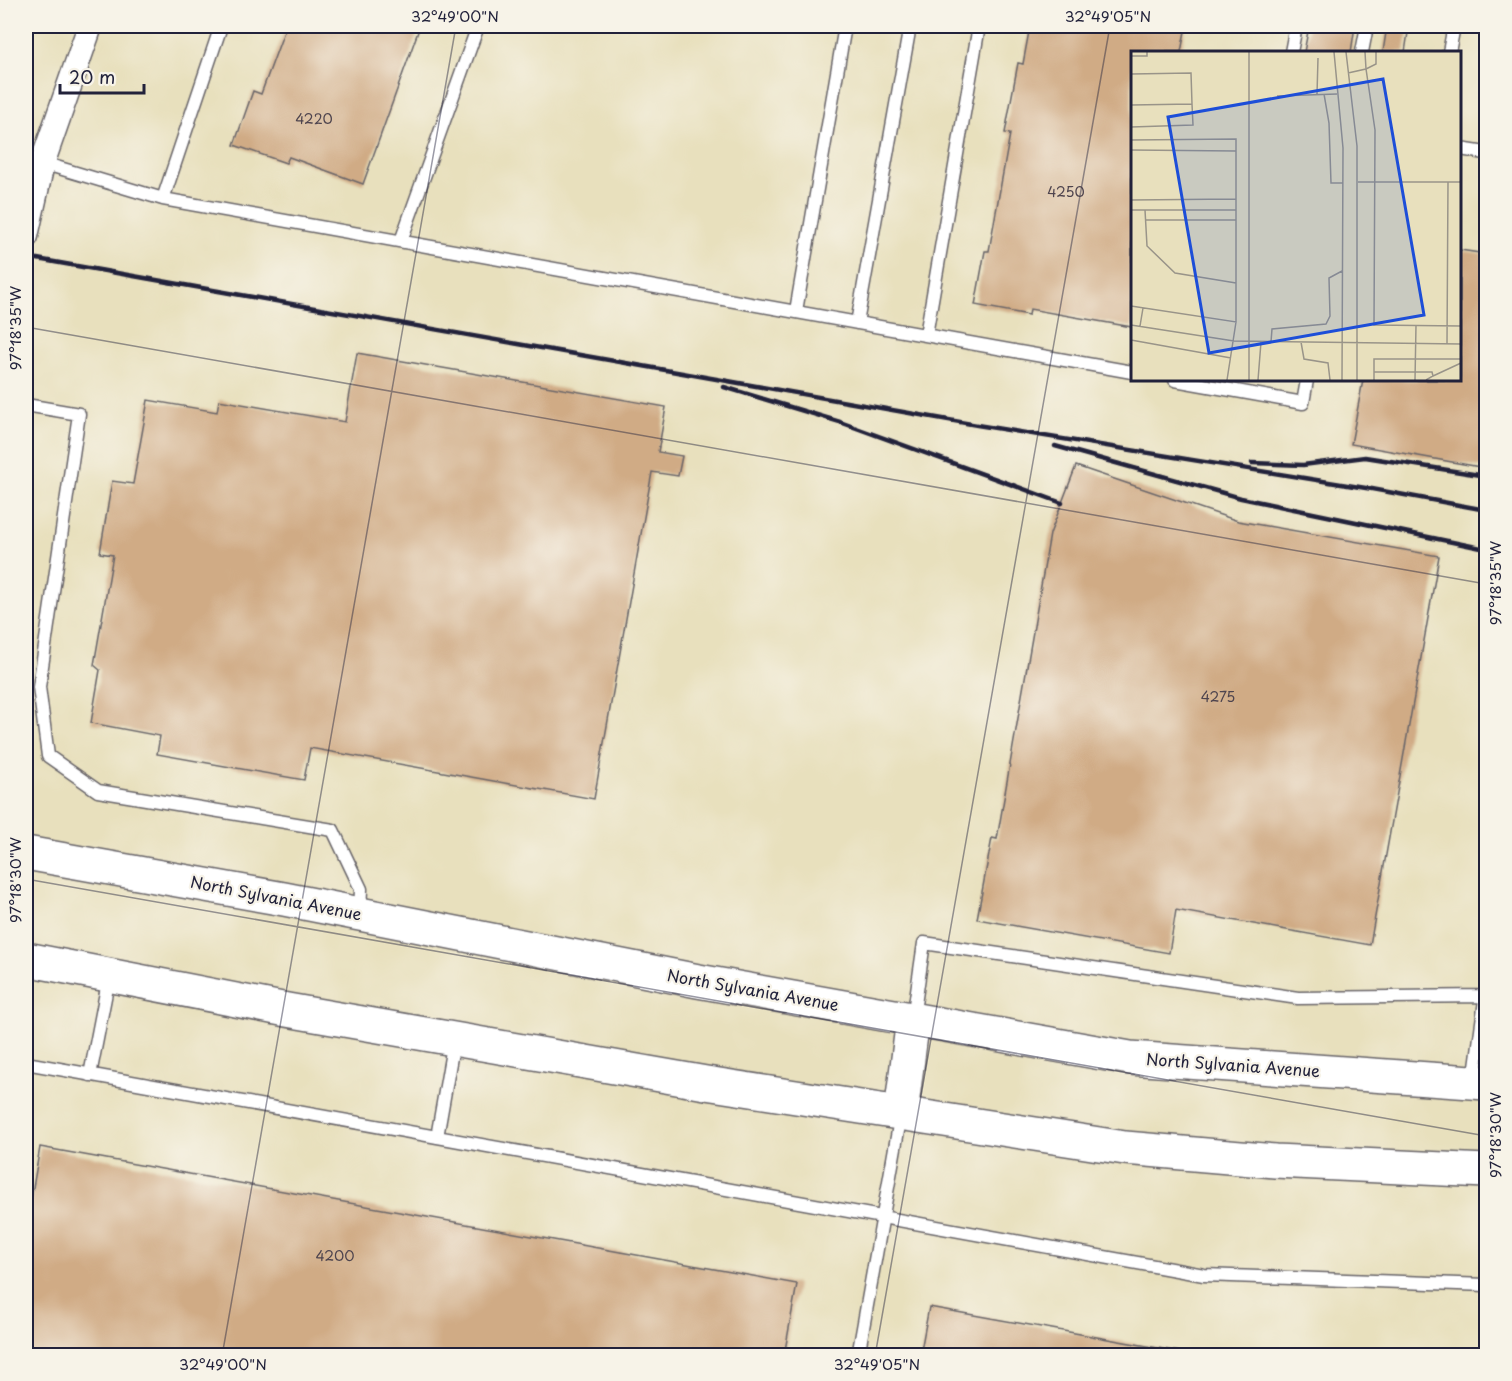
<svg xmlns="http://www.w3.org/2000/svg" width="1512" height="1381" font-family="'Playpen Sans',sans-serif">
	<rect width="100%" height="100%" fill="#f7f3e8"/>
	<filter id="ink" filterUnits="userSpaceOnUse"><feTurbulence type="fractalNoise" baseFrequency=".0167" numOctaves="2"/><feDisplacementMap in="SourceGraphic" scale="12" xChannelSelector="R" yChannelSelector="G"/><feConvolveMatrix kernelMatrix="1 2 1 2 8 2 1 2 1" color-interpolation-filters="sRGB"/></filter>
	<filter id="wash" filterUnits="userSpaceOnUse"><feTurbulence type="fractalNoise" baseFrequency=".008" numOctaves="4" result="noise"/><feDisplacementMap in="SourceGraphic" scale="24" xChannelSelector="R" yChannelSelector="G"/><feGaussianBlur stdDeviation="1.35" result="paint"/><feColorMatrix in="noise" values="0 0 0 0 0 0 0 0 0 0 0 0 0 0 0 0 0 1.4 0 .05"/><feComposite in="paint" operator="in"/></filter>
	<g filter="url(#wash)">
		<rect width="100%" height="100%" fill="#e8e0bd"/>
		<g id="blocks">
			<path fill="#d0ab85" d="M 286,26 L 420,26 L 363,184 L 289,157 L 286,163 L 234,145 L 253,91 L 261,94 Z
				M 1030,26 L 1186,26 L 1181,52 L 1132,52 L 1132,327 L 1030,309 L 1029,315 L 975,305 L 985,251 L 989,251 L 1010,134 L 1005,133 L 1018,63 L 1023,64 Z
				M 1309,26 L 1355,26 L 1351,52 L 1304,52 Z
				M 1387,26 L 1409,26 L 1405,52 L 1383,52 Z
				M 1460,250 L 1486,254 L 1486,468 L 1351,444 L 1363,380 L 1460,380 Z
				M 357,353 L 666,407 L 658,452 L 682,456 L 678,476 L 652,472 L 594,799 L 310,748 L 304,780 L 157,754 L 160,736 L 91,723 L 100,670 L 94,665 L 113,555 L 100,553 L 112,481 L 133,484 L 148,400 L 217,412 L 219,400 L 345,422 Z
				M 1076,466 L 1238,521 L 1439,556 L 1370,945 L 1176,910 L 1169,953 L 977,919 L 992,838 L 997,839 L 1050,534 Z
				M 40,1147 L 797,1284 L 784,1356 L 26,1356 L 26,1228 Z
				M 929,1307 L 1191,1354 L 1191,1356 L 920,1356 Z"/>
		</g>
	</g>
	<g filter="url(#ink)">
		<use href="#blocks" fill-opacity="0" stroke="#676468" stroke-width="1.5"/>
		<g fill="none" stroke-linecap="round" stroke-linejoin="round">
			<defs>
				<path id="service" d="M 221,26 L 163,199 L 1132,372
					M 1291,52 L 1296,26
					M 1362,52 L 1367,26
					M 1449,52 L 1454,26
					M 1460,149 L 1486,153
					M 26,158 L 163,199
					M 401,241 L 478,26
					M 796,311 L 845,26
					M 857,323 L 910,26
					M 926,335 L 979,26
					M 1175,380 L 1303,403 L 1307,380
					M 26,405 L 79,414 L 39,687 L 48,756 L 98,791 L 333,830 L 361,889 L 360,913
					M 913,1018 L 924,943 L 1298,998 L 1486,996
					M 26,1063 L 1204,1275 L 1486,1285
					M 90,1075 L 109,977
					M 1474,1081 L 1486,993
					M 437,1137 L 454,1040
					M 858,1356 L 901,1114"/>
				<path id="minor" d="M 26,236 L 42,164 L 90,26"/>
				<path id="secondary" d="M 26,853 L 284,899 L 698,981 L 1130,1058 L 1486,1083
					M 26,959 L 287,1010 L 706,1083 L 1125,1148 L 1275,1161 L 1486,1171
					M 901,1113 L 913,1019"/>
			</defs>
			<use href="#service" stroke="#676468" stroke-width="15"/>
			<use href="#minor" stroke="#676468" stroke-width="27"/>
			<use href="#secondary" stroke="#676468" stroke-width="36"/>
			<use href="#service" stroke="#fff" stroke-width="12"/>
			<use href="#minor" stroke="#fff" stroke-width="24"/>
			<use href="#secondary" stroke="#fff" stroke-width="33"/>
			<path stroke="#22223b" stroke-width="4.5" d="M 26,257 L 977,425 L 1372,489 L 1486,510
				M 724,387 L 840,422 L 1062,503
				M 1055,446 L 1241,498 L 1486,549
				M 1252,463 L 1303,465 L 1365,457 L 1486,476"/>
		</g>
	</g>
	<path fill="none" stroke="#22223b" stroke-width="1.5" stroke-opacity="0.45" d="M 1448,26 L 1486,32M 26,327 L 1486,584M 26,879 L 1486,1136M 222,1356 L 456,26M 875,1356 L 1110,26"/>
	<g text-anchor="middle" stroke-width="4.5" stroke-linejoin="round" paint-order="stroke">
		<g font-size="14" fill="#4e444e">
			<text x="314" y="124">4220</text>
			<text x="1066" y="197">4250</text>
			<text x="1218" y="702">4275</text>
			<text x="335" y="1261">4200</text>
		</g>
		<g font-size="16" fill="#22223b" stroke="#f7f3e8">
			<text transform="translate(276 898) rotate(11)" y="6">North Sylvania Avenue</text>
			<text transform="translate(753 990) rotate(10)" y="6">North Sylvania Avenue</text>
			<text transform="translate(1233 1065) rotate(4)" y="6">North Sylvania Avenue</text>
		</g>
	</g>
	<g transform="translate(1131 51)">
		<rect width="330" height="330" fill="#e8e0bd"/>
		<path fill="none" stroke="#999489" stroke-width="1.5" d="M 118,1 L 118,329M 203,1 L 212,97 L 211,329M 215,1 L 226,95 L 226,329M 234,1 L 235,18 L 245,13 L 245,1M 0,5 L 16,5 L 16,1M 217,22 L 235,18 L 244,79 L 243,274 L 330,275M 0,23 L 60,22 L 61,53 L 0,54M 186,43 L 187,7M 193,43 L 198,72 L 200,132 L 212,132M 146,45 L 206,43M 0,76 L 62,74 L 61,53M 0,89 L 105,88 L 105,271 L 0,255M 0,99 L 105,100M 227,131 L 330,131M 0,149 L 105,148M 0,159 L 105,159M 14,159 L 16,195 L 44,222 L 105,232M 15,169 L 105,169M 0,274 L 103,290 L 330,293M 9,275 L 12,257M 0,289 L 100,307M 140,291 L 141,278 L 195,273 L 199,265 L 198,227 L 211,220M 170,291 L 173,308 L 197,312 L 199,329M 316,293 L 317,131M 243,321 L 301,321 L 302,325 L 295,329M 302,325 L 330,312M 96,329 L 105,271M 127,329 L 130,291M 243,329 L 243,308 L 330,308M 284,329 L 285,274"/>
		<path fill="#1d4ed8" fill-opacity="0.15" stroke="#1d4ed8" stroke-width="3" d="M 252,28 L 293,264 L 78,302 L 37,66 Z"/>
		<rect width="330" height="330" fill="none" stroke="#22223b" stroke-width="3"/>
	</g>
	<rect width="1512" height="1381" fill="none" stroke="#f7f3e8" stroke-width="66"/>
	<path d="M60 84v9h84v-9" fill="none" stroke="#22223b" stroke-width="3"/>
	<text x="69" y="84" font-size="18" fill="#22223b" stroke="#f7f3e8" stroke-width="4.5" paint-order="stroke">20 m</text>
	<rect x="33" y="33" width="1446" height="1315" fill="none" stroke="#22223b" stroke-width="2"/>
	<g font-size="15" text-anchor="middle" fill="#22223b">
		<text x="455" y="22">32°49'00"N</text>
		<text x="1108" y="22">32°49'05"N</text>
		<text transform="translate(16 328) rotate(-90)" y="5">97°18'35"W</text>
		<text transform="translate(1496 583) rotate(-90)" y="5">97°18'35"W</text>
		<text transform="translate(16 880) rotate(-90)" y="5">97°18'30"W</text>
		<text transform="translate(1496 1135) rotate(-90)" y="5">97°18'30"W</text>
		<text x="223" y="1370">32°49'00"N</text>
		<text x="877" y="1370">32°49'05"N</text>
	</g>
</svg>
